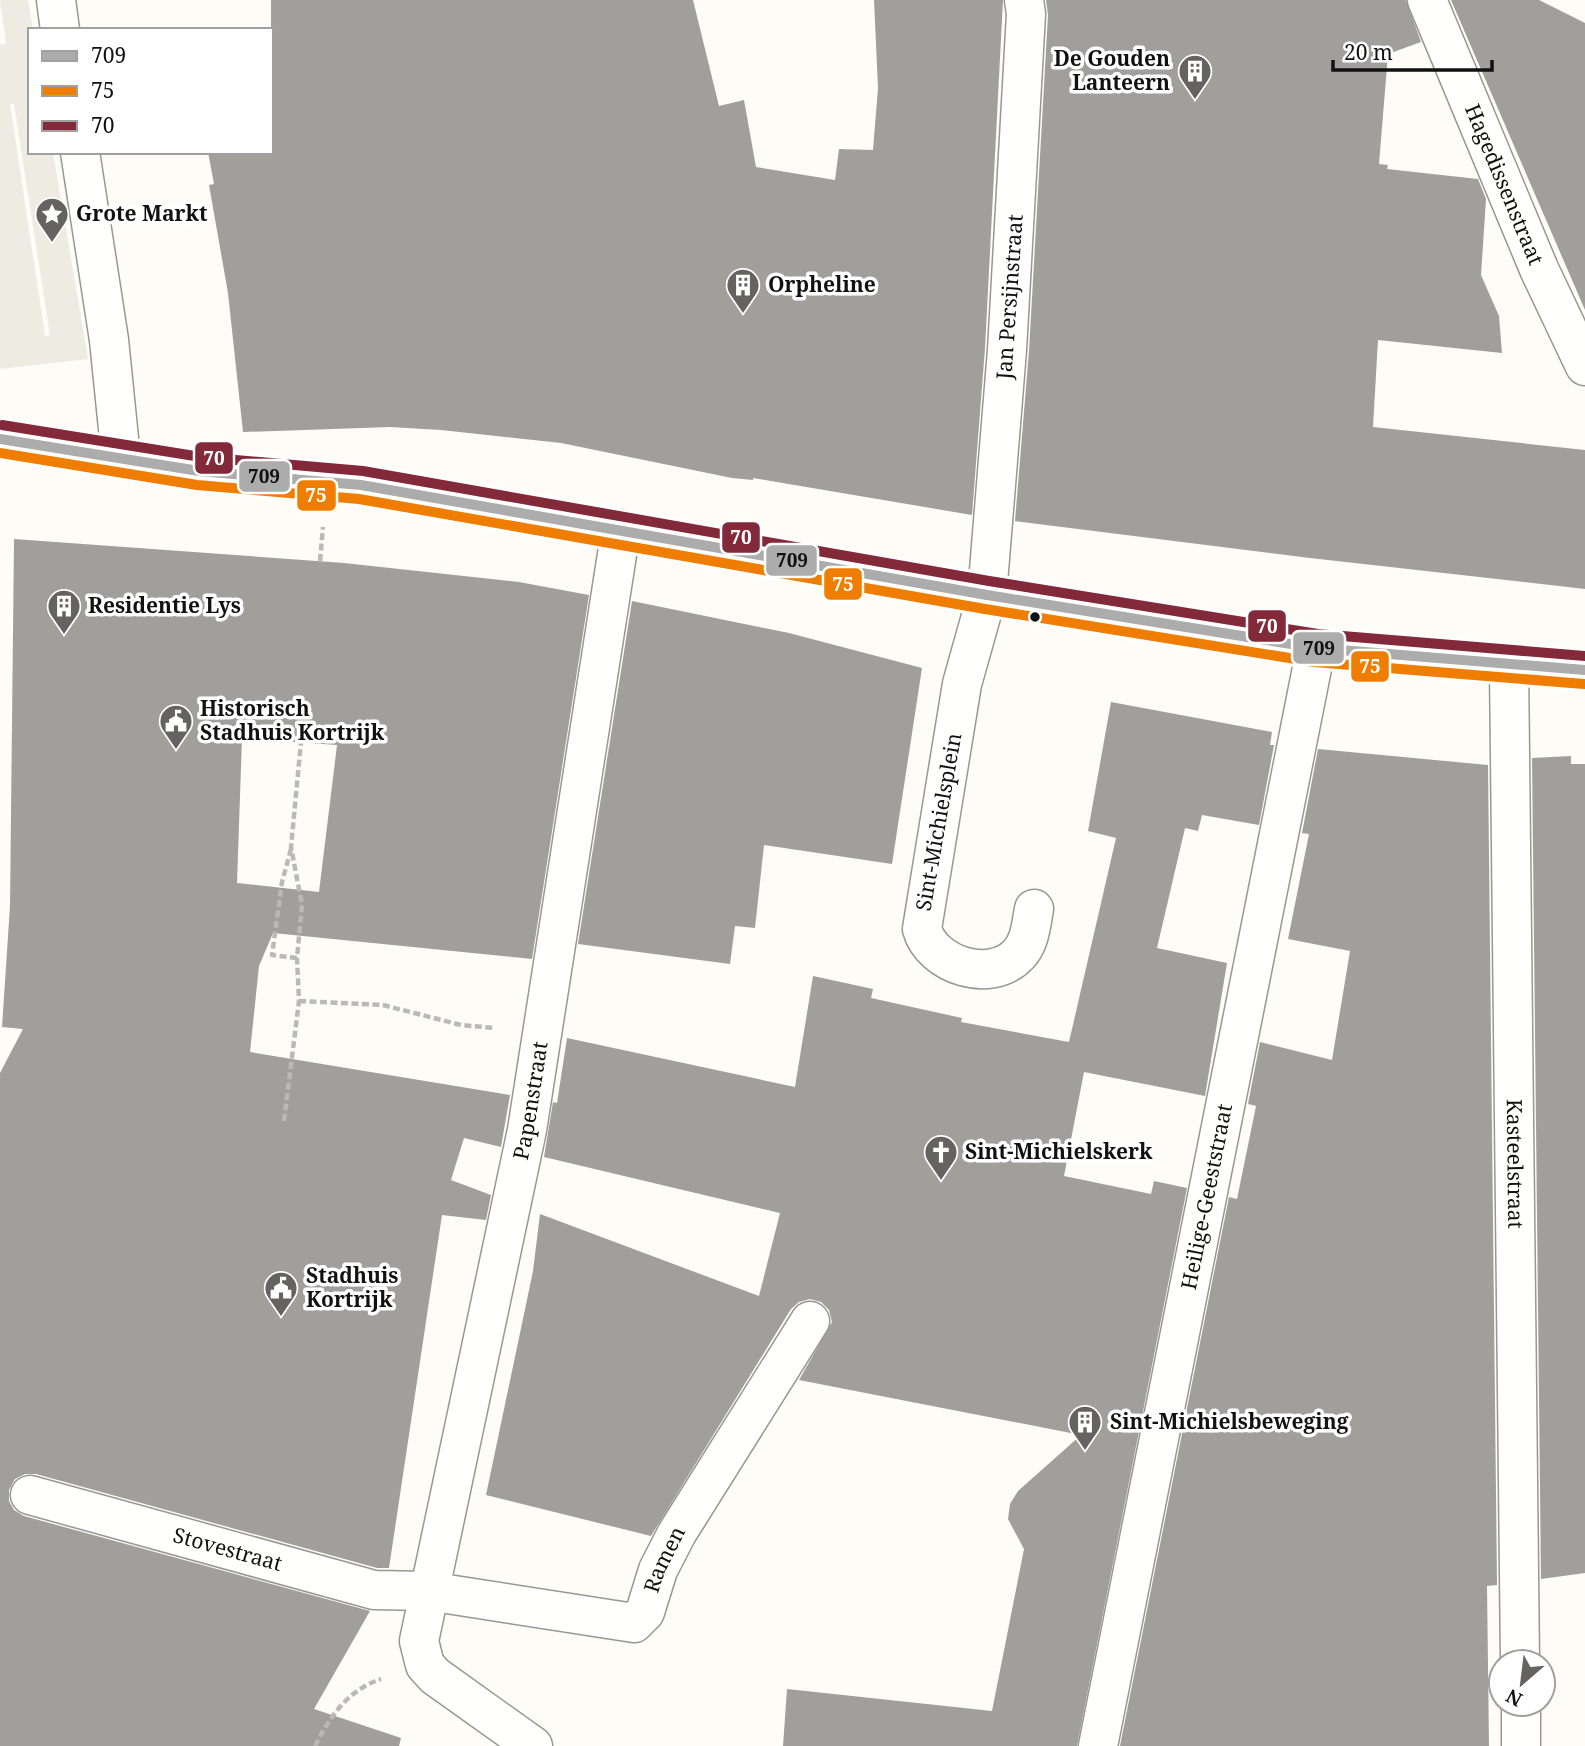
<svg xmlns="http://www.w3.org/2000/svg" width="1585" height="1746" font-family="'Noto Serif',serif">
	<rect width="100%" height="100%" fill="#fdfcf7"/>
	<path fill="#edebe2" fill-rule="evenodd" d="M 0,0 L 28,0 L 33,30 L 30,30 L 30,152 L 53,152 L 88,359 L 0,369 L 0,44 L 6,44 ZM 10,104 L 14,104 L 50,335 L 45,336 Z"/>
	<path fill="#a19f9c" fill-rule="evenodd" d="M 271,0 L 693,0 L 719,106 L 744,100 L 756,167 L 835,180 L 839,149 L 873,150 L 878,88 L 874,0 L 1003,0 L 985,348 L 972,515 L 753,478 L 753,480 L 732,478 L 561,443 L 441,430 L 390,427 L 243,432 L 228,293 L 209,185 L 214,184 L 208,152 L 271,152 Z
		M 1046,0 L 1406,0 L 1421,42 L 1388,54 L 1379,164 L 1388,165 L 1387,169 L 1478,179 L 1486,199 L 1481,275 L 1499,316 L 1502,353 L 1378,340 L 1373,427 L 1585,450 L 1585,589 L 1310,558 L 1015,521 L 1029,351 L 1048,15 Z
		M 1451,0 L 1539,0 L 1585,23 L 1585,310 Z
		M 14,539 L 344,563 L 519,582 L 589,595 L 532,959 L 273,933 L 259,966 L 250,1052 L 510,1095 L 501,1147 L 464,1138 L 451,1180 L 491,1195 L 486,1220 L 442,1215 L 389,1568 L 377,1568 L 36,1474 L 25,1474 L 15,1479 L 9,1490 L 9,1501 L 14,1510 L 24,1516 L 370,1611 L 314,1709 L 401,1738 L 399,1746 L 0,1746 L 0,1073 L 23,1029 L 2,1027 L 10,906 ZM 242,738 L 337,745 L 319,892 L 237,883 Z
		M 632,601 L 789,633 L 922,668 L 892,864 L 764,845 L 755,928 L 735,926 L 730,964 L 578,944 Z
		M 1111,702 L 1272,732 L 1270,745 L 1274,745 L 1259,825 L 1202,815 L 1198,831 L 1185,828 L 1157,948 L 1227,963 L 1205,1096 L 1084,1072 L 1064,1176 L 1151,1194 L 1154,1181 L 1187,1188 L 1077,1746 L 783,1746 L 787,1689 L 992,1711 L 1024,1549 L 1008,1519 L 1010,1504 L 1018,1491 L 1081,1435 L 799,1380 L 832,1322 L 829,1310 L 821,1302 L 810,1299 L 799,1302 L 791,1309 L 651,1536 L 486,1495 L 533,1271 L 540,1214 L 759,1296 L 780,1213 L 544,1157 L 553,1102 L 557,1103 L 567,1038 L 795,1087 L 813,976 L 873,989 L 871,998 L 962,1018 L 961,1022 L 1069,1042 L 1116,838 L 1088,831 Z
		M 1318,749 L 1488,765 L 1497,1585 L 1487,1586 L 1489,1746 L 1120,1746 L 1229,1197 L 1237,1199 L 1256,1106 L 1248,1104 L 1260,1042 L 1332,1060 L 1350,951 L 1288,939 L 1309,834 L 1302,833 Z
		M 1571,756 L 1571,764 L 1585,764 L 1585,1573 L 1541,1579 L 1532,758 Z"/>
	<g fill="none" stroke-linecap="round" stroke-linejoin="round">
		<defs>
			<g id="minor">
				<path d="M 56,0 L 60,30"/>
				<path d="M 1024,0 L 1026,14 L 1007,350 L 987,595 L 962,684 L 922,929 C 932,965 990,984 1018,955 C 1030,943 1031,925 1034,909"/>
				<path id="s1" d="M 1427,0 L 1539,269 L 1585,366"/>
				<path d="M 80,152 L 109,340 L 121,458"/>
				<path d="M 0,439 L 199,471 L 361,485 L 987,595 L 1316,648 L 1585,670"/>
				<path id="s2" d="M 1509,665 L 1520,1662"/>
				<path id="s3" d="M 30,1495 L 374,1590 L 428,1591 L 634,1623 L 645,1612 L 658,1570 L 677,1533 L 810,1321"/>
				<path d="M 1521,1704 L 1521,1746"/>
				<path id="s4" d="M 533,1746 L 435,1676 L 425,1665 L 419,1641 L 527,1130 L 621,529"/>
				<path id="s5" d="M 1098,1746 L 1316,648"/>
			</g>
		</defs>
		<use href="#minor" stroke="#979795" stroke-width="41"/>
		<path stroke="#b9b9b8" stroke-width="4.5" stroke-dasharray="7 3.5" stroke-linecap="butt" d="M 320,561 L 323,527
			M 291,849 L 282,882 L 272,955 L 297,958
			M 299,1001 L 383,1005 L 461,1025 L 495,1028
			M 284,1121 L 299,1001 L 297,958 L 302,905 L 291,847 L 301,742
			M 315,1746 C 330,1716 348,1690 381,1679"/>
		<use href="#minor" stroke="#fffffe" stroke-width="38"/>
		<defs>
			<path id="bus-1" d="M 0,439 L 199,471 L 361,485 L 987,595 L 1316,648 L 1585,670"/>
			<path id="bus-2" d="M 0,453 L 197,485 L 359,499 L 985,609 L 1314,662 L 1584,684"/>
			<path id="bus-3" d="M 2,425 L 201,457 L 363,471 L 989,581 L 1318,634 L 1585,656"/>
		</defs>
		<use href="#bus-1" stroke="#fff" stroke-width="16"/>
		<use href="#bus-2" stroke="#fff" stroke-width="16"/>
		<use href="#bus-3" stroke="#fff" stroke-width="16"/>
		<use href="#bus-1" stroke="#acacac" stroke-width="10"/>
		<use href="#bus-2" stroke="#ef7d00" stroke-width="10"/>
		<use href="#bus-3" stroke="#822a3a" stroke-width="10"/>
	</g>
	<defs>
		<symbol id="building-pin" viewBox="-11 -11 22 30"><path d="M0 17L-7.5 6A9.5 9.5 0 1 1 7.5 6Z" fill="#646362" stroke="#fff"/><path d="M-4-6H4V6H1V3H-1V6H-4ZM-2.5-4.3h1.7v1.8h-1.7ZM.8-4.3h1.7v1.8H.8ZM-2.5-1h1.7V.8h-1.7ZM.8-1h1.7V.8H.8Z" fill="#fff"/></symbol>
		<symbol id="sight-pin" viewBox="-11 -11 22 30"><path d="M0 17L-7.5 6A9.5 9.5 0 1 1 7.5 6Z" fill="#646362" stroke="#fff"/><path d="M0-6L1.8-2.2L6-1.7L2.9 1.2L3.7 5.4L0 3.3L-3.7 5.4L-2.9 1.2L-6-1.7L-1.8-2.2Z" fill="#fff"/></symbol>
		<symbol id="civic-pin" viewBox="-11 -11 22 30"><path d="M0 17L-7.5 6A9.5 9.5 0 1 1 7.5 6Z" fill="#646362" stroke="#fff"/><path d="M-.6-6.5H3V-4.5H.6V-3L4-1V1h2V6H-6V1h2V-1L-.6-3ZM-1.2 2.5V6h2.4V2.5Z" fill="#fff"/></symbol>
		<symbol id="church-pin" viewBox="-11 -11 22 30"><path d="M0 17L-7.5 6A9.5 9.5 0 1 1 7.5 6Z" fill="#646362" stroke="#fff"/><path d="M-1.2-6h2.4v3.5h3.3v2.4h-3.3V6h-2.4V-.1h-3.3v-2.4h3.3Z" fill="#fff"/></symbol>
	</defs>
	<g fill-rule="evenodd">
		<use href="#building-pin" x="1176" y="52" width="38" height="52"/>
		<use href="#sight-pin" x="33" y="195" width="38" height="52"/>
		<use href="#building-pin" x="724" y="266" width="38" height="52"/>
		<use href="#building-pin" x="45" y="587" width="38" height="52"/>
		<use href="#civic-pin" x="157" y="702" width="38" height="52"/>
		<use href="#church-pin" x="922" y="1133" width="38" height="52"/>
		<use href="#civic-pin" x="262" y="1269" width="38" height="52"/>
		<use href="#building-pin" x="1066" y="1403" width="38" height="52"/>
	</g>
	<circle fill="#111" stroke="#fff" stroke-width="2.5" cx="1035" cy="617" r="6"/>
	<g text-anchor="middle" stroke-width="7" stroke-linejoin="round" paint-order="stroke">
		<g font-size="21" font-weight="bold" fill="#111" stroke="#fff" text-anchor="start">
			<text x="1170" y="66" text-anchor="end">De Gouden<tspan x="1170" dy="24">Lanteern</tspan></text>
			<text x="76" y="221">Grote Markt</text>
			<text x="768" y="292">Orpheline</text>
			<text x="88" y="613">Residentie Lys</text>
			<text x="200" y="716">Historisch<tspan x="200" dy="24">Stadhuis Kortrijk</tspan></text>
			<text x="965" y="1159">Sint-Michielskerk</text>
			<text x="306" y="1283">Stadhuis<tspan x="306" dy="24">Kortrijk</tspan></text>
			<text x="1110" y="1429">Sint-Michielsbeweging</text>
		</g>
		<g font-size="21" fill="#111" stroke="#fff">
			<text dy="7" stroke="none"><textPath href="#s1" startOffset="200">Hagedissenstraat</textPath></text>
			<text transform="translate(1010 297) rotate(-86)" y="7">Jan Persijnstraat</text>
			<text transform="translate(939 822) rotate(-80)" y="7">Sint-Michielsplein</text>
			<text dy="7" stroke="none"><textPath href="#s4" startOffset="712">Papenstraat</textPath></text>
			<text dy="7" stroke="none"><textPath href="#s2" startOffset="499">Kasteelstraat</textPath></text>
			<text dy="7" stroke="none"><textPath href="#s5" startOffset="560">Heilige-Geeststraat</textPath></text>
			<text dy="7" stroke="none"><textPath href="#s3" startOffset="205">Stovestraat</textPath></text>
			<text dy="7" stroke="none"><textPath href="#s3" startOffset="691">Ramen</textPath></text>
		</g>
	</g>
	<g stroke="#fff" stroke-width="2.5">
		<rect x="194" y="441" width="40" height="34" rx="7" fill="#822a3a"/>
		<rect x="238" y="460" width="53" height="33" rx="7" fill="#acacac"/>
		<rect x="296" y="479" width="41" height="33" rx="7" fill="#ef7d00"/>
		<rect x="721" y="521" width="40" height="33" rx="7" fill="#822a3a"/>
		<rect x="765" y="544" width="53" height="33" rx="7" fill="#acacac"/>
		<rect x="823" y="567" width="40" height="34" rx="7" fill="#ef7d00"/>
		<rect x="1247" y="609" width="40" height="34" rx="7" fill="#822a3a"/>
		<rect x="1292" y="631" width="53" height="34" rx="7" fill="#acacac"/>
		<rect x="1350" y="650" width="40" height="33" rx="7" fill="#ef7d00"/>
	</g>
	<g font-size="19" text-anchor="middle" font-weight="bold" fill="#fff">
		<text x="214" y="465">70</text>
		<text x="316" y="502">75</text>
		<text x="741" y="544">70</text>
		<text x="843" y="591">75</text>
		<text x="1267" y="633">70</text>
		<text x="1370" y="673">75</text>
	</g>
	<g font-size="19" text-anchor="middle" font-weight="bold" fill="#111">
		<text x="264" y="483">709</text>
		<text x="792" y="567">709</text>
		<text x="1319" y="655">709</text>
	</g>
	<rect x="28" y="28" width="245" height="126" fill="#ffffff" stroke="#a0a0a0" stroke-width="2"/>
	<rect x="42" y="51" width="35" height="10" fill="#acacac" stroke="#a0a0a0" stroke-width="2"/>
	<text x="91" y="63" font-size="21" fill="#111111">709</text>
	<rect x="42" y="86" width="35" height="10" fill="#ef7d00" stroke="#a0a0a0" stroke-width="2"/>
	<text x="91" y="98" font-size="21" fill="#111111">75</text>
	<rect x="42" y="121" width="35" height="10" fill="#822a3a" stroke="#a0a0a0" stroke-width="2"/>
	<text x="91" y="133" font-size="21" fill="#111111">70</text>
	<g transform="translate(1522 1683) rotate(208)"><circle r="33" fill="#ffffff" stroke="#a0a0a0" stroke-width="2"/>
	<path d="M0-5L12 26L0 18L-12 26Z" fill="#646362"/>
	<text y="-10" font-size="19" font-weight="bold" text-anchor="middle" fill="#111111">N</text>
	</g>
	<path d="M1333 60v10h159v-10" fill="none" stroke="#111111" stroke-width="3.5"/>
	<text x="1344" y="60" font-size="21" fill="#111111" stroke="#ffffff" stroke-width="5" paint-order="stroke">20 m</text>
</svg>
